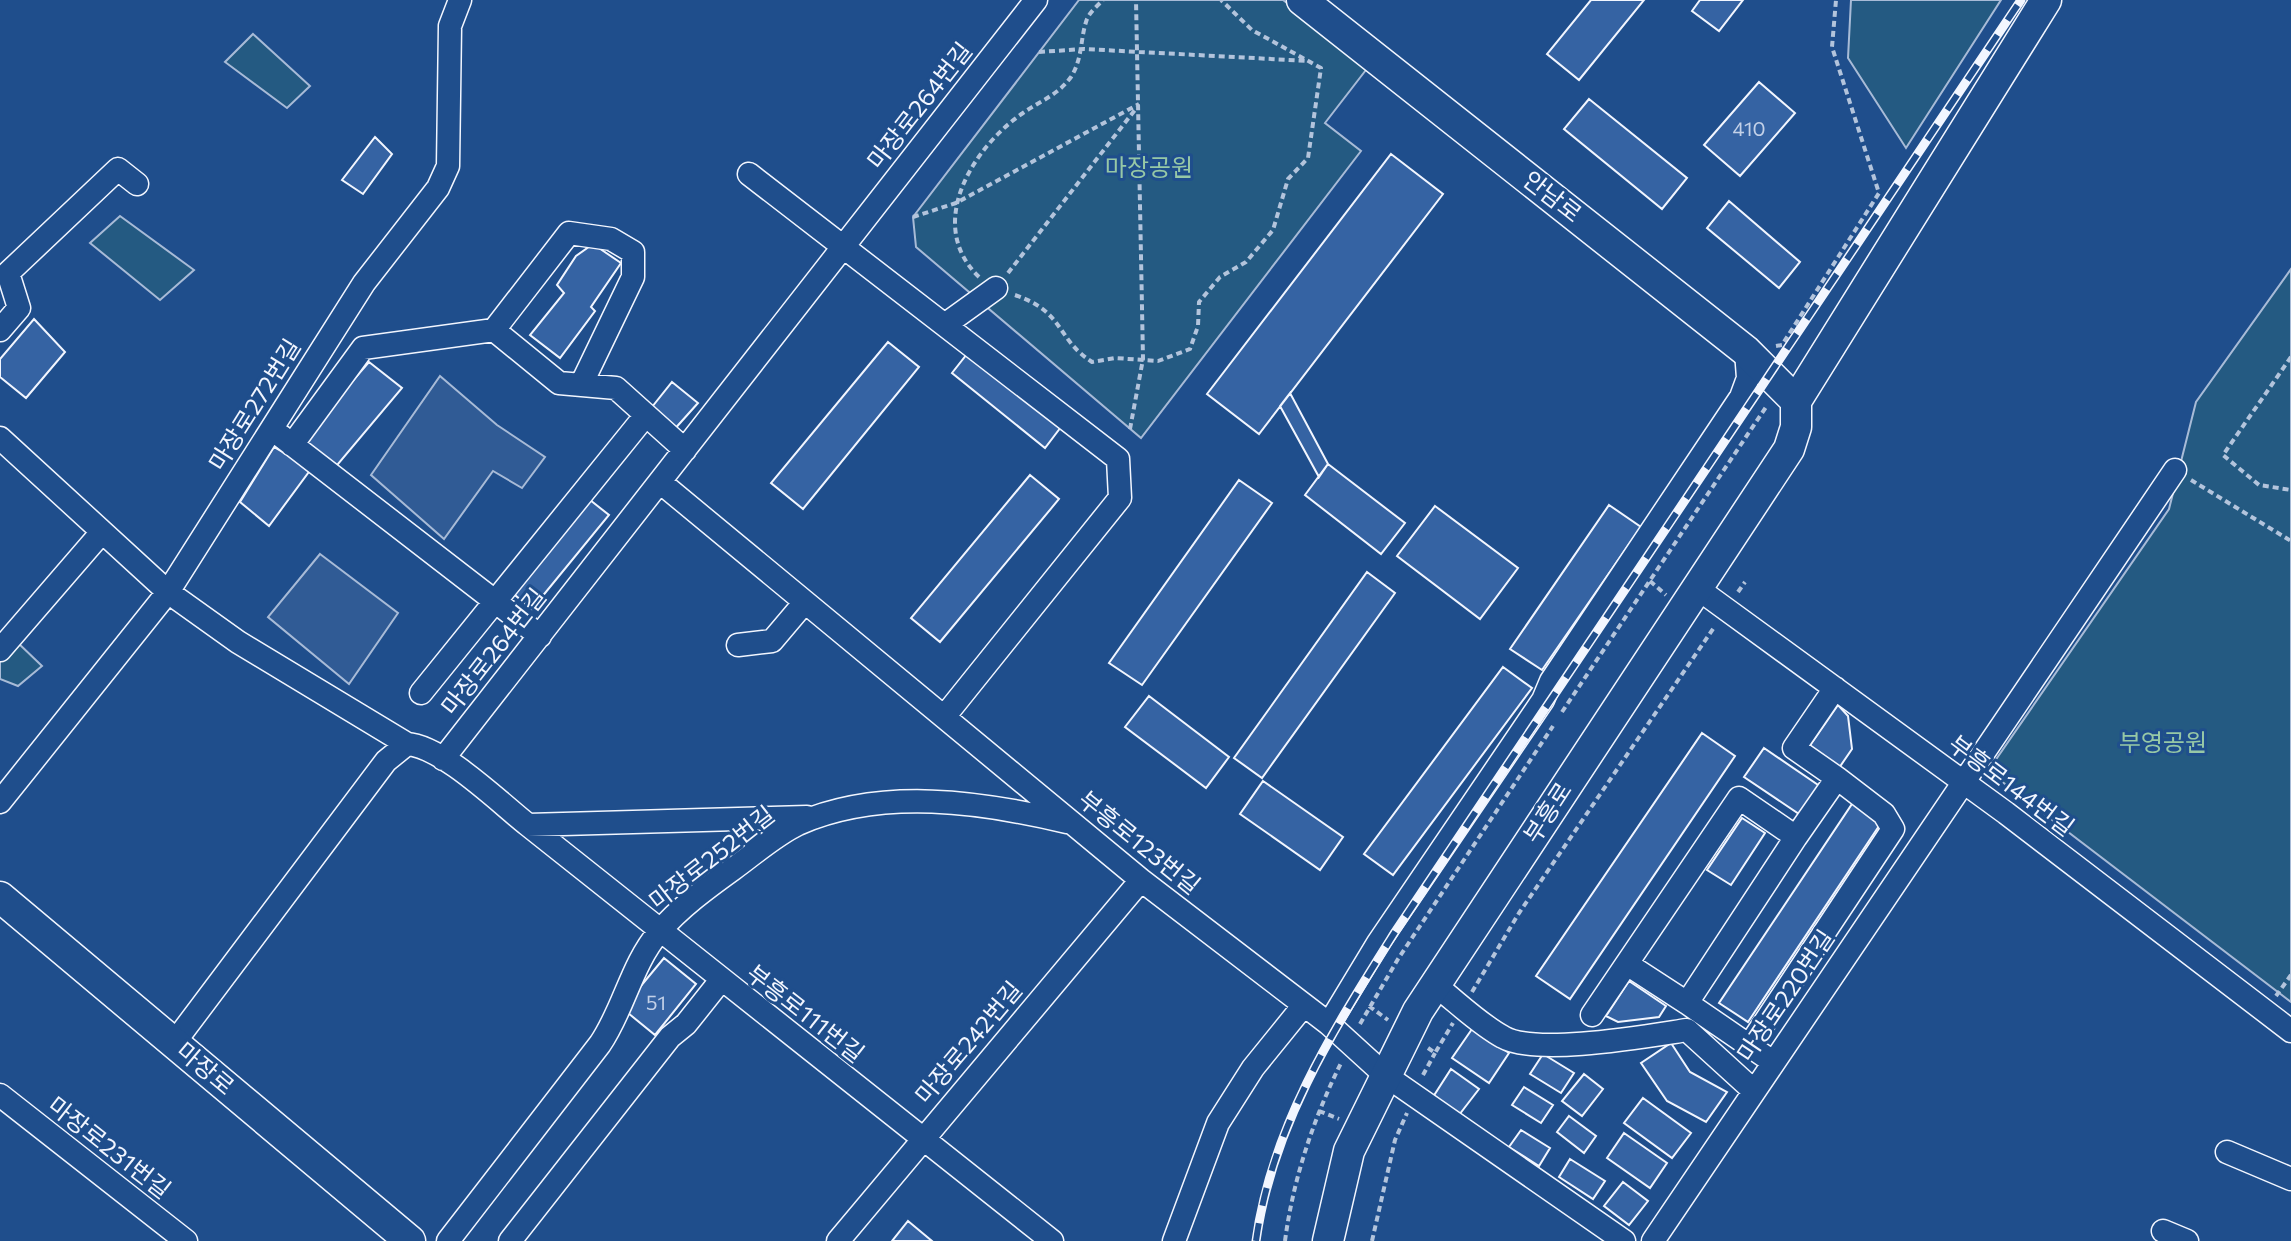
<svg xmlns="http://www.w3.org/2000/svg" width="2291" height="1241" font-family="Commissioner,'Noto Sans KR',sans-serif">
	<rect width="100%" height="100%" fill="#1f4e8c"/>
	<path fill="#245a82" stroke="#a8bbd7" stroke-width="2" d="M 1079,0 L 1283,0 L 1369,66 L 1325,123 L 1361,151 L 1141,438 L 916,247 L 913,217 Z
		M 1851,0 L 2001,0 L 1906,148 L 1848,58 Z
		M 253,34 L 310,86 L 287,108 L 225,62 Z
		M 120,216 L 194,270 L 160,300 L 90,243 Z
		M 2291,269 L 2291,1002 L 1988,771 L 2169,509 L 2196,402 Z
		M 16,641 L 42,666 L 18,686 L 0,679 L 0,659 Z"/>
	<path fill="#305b95" stroke="#a8bbd7" stroke-width="2" d="M 440,376 L 497,425 L 545,457 L 522,488 L 493,471 L 444,539 L 371,475 Z
		M 320,554 L 398,613 L 349,684 L 268,617 Z"/>
	<path fill="#3563a3" stroke="#f2f6ff" stroke-width="2" d="M 1591,0 L 1644,0 L 1579,80 L 1547,54 Z
		M 1700,0 L 1743,0 L 1719,31 L 1692,11 Z
		M 1759,82 L 1795,113 L 1740,176 L 1704,145 Z
		M 1589,99 L 1687,178 L 1662,209 L 1564,129 Z
		M 375,137 L 392,154 L 363,194 L 342,180 Z
		M 1391,154 L 1443,194 L 1259,434 L 1207,394 Z
		M 1729,201 L 1800,262 L 1779,288 L 1707,228 Z
		M 593,244 L 621,263 L 591,307 L 595,311 L 560,358 L 530,335 L 564,293 L 557,285 L 576,256 Z
		M 34,319 L 65,352 L 26,398 L 0,377 L 0,359 Z
		M 888,342 L 919,367 L 803,509 L 771,483 Z
		M 971,349 L 1064,423 L 1045,448 L 952,373 Z
		M 369,362 L 402,388 L 333,470 L 296,446 Z
		M 672,382 L 698,403 L 672,432 L 648,412 Z
		M 1290,393 L 1328,464 L 1319,477 L 1280,406 Z
		M 274,447 L 311,469 L 269,526 L 240,502 Z
		M 1328,464 L 1405,523 L 1381,554 L 1305,495 Z
		M 1030,475 L 1059,499 L 940,642 L 911,618 Z
		M 1239,480 L 1272,503 L 1142,685 L 1109,663 Z
		M 585,496 L 609,515 L 532,609 L 510,591 Z
		M 1609,505 L 1641,527 L 1542,670 L 1510,649 Z
		M 1435,506 L 1518,568 L 1480,619 L 1397,556 Z
		M 1367,572 L 1395,593 L 1262,778 L 1234,758 Z
		M 1503,667 L 1532,688 L 1393,875 L 1364,854 Z
		M 1149,696 L 1229,757 L 1206,788 L 1125,727 Z
		M 1838,705 L 1848,716 L 1852,749 L 1839,768 L 1809,747 Z
		M 1702,733 L 1735,756 L 1570,999 L 1536,976 Z
		M 1764,748 L 1824,789 L 1805,818 L 1744,777 Z
		M 1263,781 L 1343,837 L 1320,870 L 1240,814 Z
		M 1854,801 L 1883,820 L 1748,1022 L 1719,1003 Z
		M 1742,818 L 1765,833 L 1731,885 L 1707,870 Z
		M 664,958 L 696,984 L 655,1035 L 628,1013 L 635,993 Z
		M 1629,981 L 1666,1006 L 1659,1017 L 1618,1022 L 1606,1016 Z
		M 1472,1029 L 1509,1053 L 1489,1083 L 1452,1058 Z
		M 1671,1043 L 1690,1072 L 1727,1092 L 1706,1122 L 1667,1101 L 1641,1063 Z
		M 1543,1054 L 1574,1073 L 1561,1093 L 1530,1074 Z
		M 1451,1069 L 1479,1089 L 1459,1115 L 1433,1097 Z
		M 1584,1074 L 1603,1089 L 1582,1116 L 1562,1101 Z
		M 1524,1087 L 1553,1105 L 1541,1123 L 1512,1105 Z
		M 1643,1098 L 1691,1133 L 1672,1158 L 1624,1123 Z
		M 1569,1116 L 1596,1136 L 1584,1153 L 1557,1132 Z
		M 1521,1130 L 1550,1148 L 1539,1166 L 1509,1147 Z
		M 1624,1133 L 1667,1163 L 1650,1188 L 1607,1158 Z
		M 1570,1159 L 1605,1181 L 1593,1199 L 1559,1177 Z
		M 1623,1182 L 1648,1201 L 1629,1225 L 1604,1206 Z
		M 908,1221 L 932,1241 L 892,1241 Z"/>
	<g fill="none" stroke-linecap="round" stroke-linejoin="round">
		<defs>
			<path id="minor" d="M 749,174 L 1118,459 L 1120,498 L 944,717
				M 946,324 L 996,288
				M 0,330 L 19,308 L 8,273 L 118,169 L 137,184
				M 494,330 L 569,233 L 611,239 L 633,252 L 633,277 L 581,385
				M 281,436 L 540,636
				M 0,438 L 168,592 L 238,642 L 407,744
				M 292,445 L 363,348 L 494,330 L 559,383 L 616,388 L 685,450
				M 660,482 L 1141,880 L 1329,1024 L 1385,1075 L 1624,1241
				M 1697,588 L 2006,813 L 2291,1031
				M 738,645 L 772,641 L 805,602
				M 0,650 L 102,532
				M 421,693 L 645,416
				M 443,759 L 1036,0
				M 0,802 L 168,592 L 364,283 L 438,188 L 448,166 L 450,26 L 460,0
				M 528,825 L 807,817
				M 1796,837 L 1837,778 L 1794,748 L 1835,688
				M 1627,964 L 1687,1003
				M 1435,985 C 1457,1002 1479,1024 1503,1037 C 1536,1056 1647,1036 1687,1030 L 1754,1091
				M 1592,1015 L 1739,798 L 1796,837 L 1687,1003 L 1773,1062
				M 1329,1024 L 1378,943 L 1543,700 L 1551,681 L 1741,397 L 1748,378 L 1746,351
				M 174,1043 L 386,761 L 407,744 C 442,746 500,803 528,825 L 1052,1241
				M 1749,1046 L 1893,829 L 1884,814 L 1837,778
				M 0,1095 L 186,1241
				M 2227,1152 L 2291,1179
				M 2163,1231 L 2187,1241
				M 448,1241 L 600,1044 C 624,1009 631,965 659,932 C 679,908 708,887 733,869 C 754,854 775,835 798,824 C 882,787 982,802 1067,822
				M 510,1241 L 670,1037 L 686,1024 L 721,980
				M 838,1241 L 1141,880
				M 1174,1241 L 1218,1123 L 1253,1068 L 1304,1005
				M 1653,1241 L 2175,470"/>
			<path id="major" d="M 1302,0 L 1746,351 L 1796,401
				M 1796,401 L 2046,0
				M 0,897 L 410,1241
				M 1328,1241 L 1349,1151 L 1418,1011 L 1789,449 L 1796,427 L 1796,401"/>
		</defs>
		<use href="#minor" stroke="#f2f6ff" stroke-width="25"/>
		<use href="#major" stroke="#f2f6ff" stroke-width="33"/>
		<path stroke="#b3c4dc" stroke-width="4" stroke-dasharray="6 4" stroke-linecap="butt" d="M 1039,52 L 1084,49 L 1309,61
			M 913,217 L 956,203 L 1139,104
			M 1008,273 L 1138,106
			M 979,277 C 925,225 972,148 1023,113 C 1040,101 1058,95 1071,77 C 1083,58 1080,38 1087,19 C 1090,12 1098,5 1103,0
			M 1015,295 C 1065,312 1056,339 1092,362 L 1115,358 L 1158,361 L 1190,349 L 1198,326 L 1199,302 L 1220,277 L 1246,262 L 1273,230 L 1288,179 L 1308,158 L 1321,68 L 1252,30 L 1221,0
			M 1776,346 L 1782,345 L 1879,193 L 1832,47 L 1836,0
			M 2291,357 L 2223,455 L 2259,485 L 2291,490
			M 1130,429 L 1143,359 L 1136,0
			M 2191,480 L 2291,541
			M 1650,581 L 1666,595
			M 1738,592 L 1745,582
			M 1562,712 L 1766,407
			M 1472,992 L 1519,913 L 1715,626
			M 2276,996 L 2291,975
			M 1369,1006 L 1388,1020
			M 1360,1024 L 1398,959 L 1553,726
			M 1428,1048 L 1435,1053 L 1453,1023
			M 1423,1075 L 1435,1053
			M 1319,1111 L 1339,1119
			M 1285,1241 C 1293,1179 1314,1117 1342,1061
			M 1372,1241 L 1395,1140 L 1407,1113"/>
		<use href="#minor" stroke="#1f4e8c" stroke-width="22"/>
		<use href="#major" stroke="#1f4e8c" stroke-width="30"/>
		<defs>
			<path id="rail" d="M 1256,1241 C 1272,1125 1334,1029 1395,932 L 2021,0"/>
		</defs>
		<use href="#rail" stroke="#f2f6ff" stroke-width="9"/>
		<use href="#rail" stroke="#1f4e8c" stroke-width="6" stroke-dasharray="18" stroke-linecap="butt"/>
	</g>
	<g text-anchor="middle" stroke-width="6" stroke-linejoin="round" paint-order="stroke">
		<g font-size="20" fill="#c3d1e8">
			<text x="1749" y="136">410</text>
			<text x="656" y="1010">51</text>
		</g>
		<g font-size="24" fill="#f2f6ff" stroke="#1f4e8c">
			<text transform="translate(920 106) rotate(-52)" y="8">마장로264번길</text>
			<text transform="translate(1552 197) rotate(38)" y="8">안남로</text>
			<text transform="translate(255 405) rotate(-58)" y="8">마장로272번길</text>
			<text transform="translate(494 652) rotate(-52)" y="8">마장로264번길</text>
			<text transform="translate(2011 786) rotate(37)" y="8">부흥로144번길</text>
			<text transform="translate(1548 813) rotate(-57)" y="8">부흥로</text>
			<text transform="translate(1139 843) rotate(39)" y="8">부흥로123번길</text>
			<text transform="translate(712 858) rotate(-38)" y="8">마장로252번길</text>
			<text transform="translate(1786 996) rotate(-56)" y="8">마장로220번길</text>
			<text transform="translate(805 1014) rotate(38)" y="8">부흥로111번길</text>
			<text transform="translate(969 1043) rotate(-50)" y="8">마장로242번길</text>
			<text transform="translate(205 1069) rotate(40)" y="8">마장로</text>
			<text transform="translate(109 1148) rotate(38)" y="8">마장로231번길</text>
		</g>
		<g font-size="24" fill="#97c8a6" stroke="#1f4e8c">
			<text x="1149" y="176">마장공원</text>
			<text x="2163" y="751">부영공원</text>
		</g>
	</g>
</svg>
